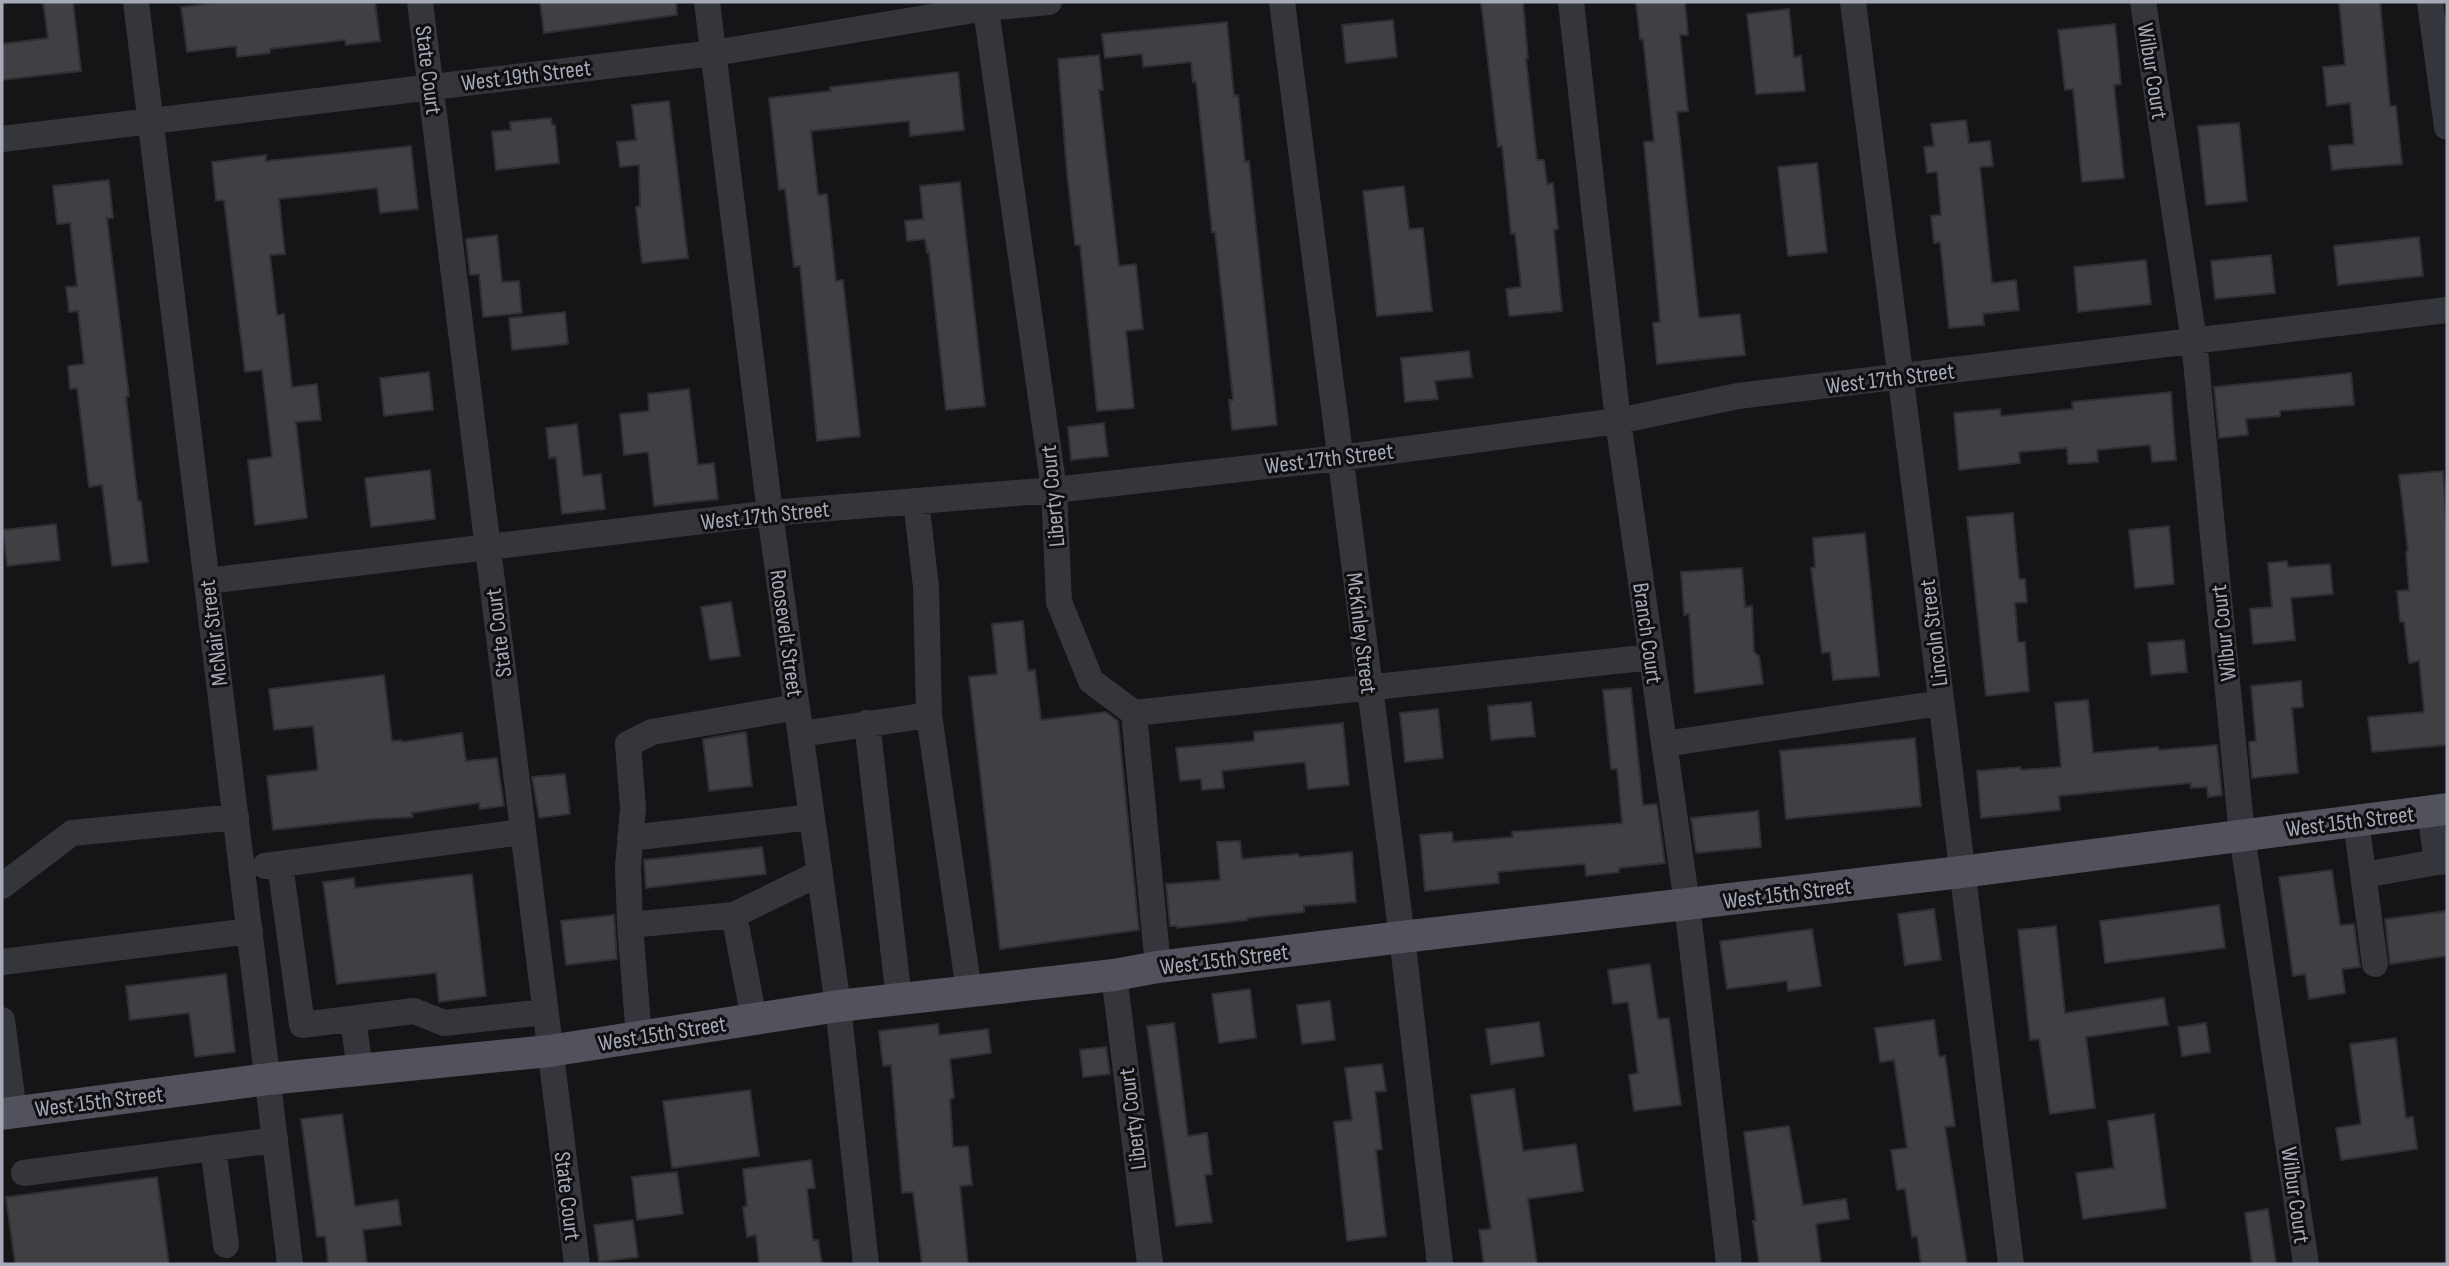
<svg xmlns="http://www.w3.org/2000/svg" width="2449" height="1266" font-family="'Sofia Sans Condensed',sans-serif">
	<rect width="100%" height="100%" fill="#151517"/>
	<path fill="#3f3f44" stroke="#2f2e33" stroke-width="2" d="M 43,2 L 73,2 L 81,71 L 2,80 L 2,44 L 48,38 Z
		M 221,2 L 375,2 L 380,41 L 346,45 L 345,40 L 270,49 L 270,53 L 237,57 L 236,46 L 187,52 L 181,7 Z
		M 540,2 L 676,2 L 677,15 L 544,33 Z
		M 1481,2 L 1523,2 L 1528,58 L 1526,58 L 1537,160 L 1544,160 L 1547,184 L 1553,183 L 1558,229 L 1554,230 L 1562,311 L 1509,316 L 1506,289 L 1521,287 L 1515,233 L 1511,234 L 1502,146 L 1498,147 Z
		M 1636,2 L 1685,2 L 1688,35 L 1680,35 L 1688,111 L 1677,112 L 1699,318 L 1740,314 L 1745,355 L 1657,364 L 1653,323 L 1660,322 L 1644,142 L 1654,141 L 1643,39 L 1640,40 Z
		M 2339,2 L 2380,2 L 2390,106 L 2396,106 L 2402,164 L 2332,170 L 2329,146 L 2354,144 L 2350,103 L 2327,106 L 2323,67 L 2345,65 Z
		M 1789,9 L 1794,57 L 1801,56 L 1805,91 L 1756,94 L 1747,14 Z
		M 1393,20 L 1397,57 L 1346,63 L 1342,25 Z
		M 1227,22 L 1234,96 L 1238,95 L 1245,162 L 1249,161 L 1277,425 L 1232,430 L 1229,400 L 1233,400 L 1215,232 L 1212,232 L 1196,82 L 1193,82 L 1191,62 L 1143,67 L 1142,54 L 1105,58 L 1102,34 Z
		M 2115,24 L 2121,84 L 2114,85 L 2124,178 L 2082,182 L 2073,89 L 2065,90 L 2058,30 Z
		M 1099,55 L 1103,90 L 1099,90 L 1119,266 L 1136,264 L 1143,329 L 1126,331 L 1134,408 L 1097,411 L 1080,245 L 1075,245 L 1067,173 L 1058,59 Z
		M 958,72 L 964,130 L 910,136 L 909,121 L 811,131 L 818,195 L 827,194 L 836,281 L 843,280 L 860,436 L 817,441 L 800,266 L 794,267 L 785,189 L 779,190 L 769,98 L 831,91 L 830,87 Z
		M 669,101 L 688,258 L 642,263 L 636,207 L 640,206 L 639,165 L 620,167 L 617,142 L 636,140 L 632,105 Z
		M 551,118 L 552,125 L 555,125 L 559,163 L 496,170 L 492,132 L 511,130 L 510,122 Z
		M 1966,120 L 1969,143 L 1990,141 L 1993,166 L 1980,167 L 1992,283 L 2016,280 L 2019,310 L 1983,314 L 1984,325 L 1949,328 L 1940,242 L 1934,243 L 1931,216 L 1941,215 L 1937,172 L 1927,173 L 1924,147 L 1934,146 L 1931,124 Z
		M 2239,123 L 2247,201 L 2206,205 L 2198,126 Z
		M 411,146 L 418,209 L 380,213 L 377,188 L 279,199 L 285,254 L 270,255 L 277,315 L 284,314 L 292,387 L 317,384 L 321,420 L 296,422 L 307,518 L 255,525 L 248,460 L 272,457 L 262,370 L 245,372 L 224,200 L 216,201 L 212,162 L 266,155 L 266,161 Z
		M 1817,163 L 1827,252 L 1788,256 L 1778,167 Z
		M 109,180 L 113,218 L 107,218 L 129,396 L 126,397 L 138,501 L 141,501 L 148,562 L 112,566 L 102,485 L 89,487 L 77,388 L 70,389 L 68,366 L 84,364 L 78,311 L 69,312 L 66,287 L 77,286 L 70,223 L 57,224 L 53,186 Z
		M 960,182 L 985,406 L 946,410 L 929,252 L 927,253 L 925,239 L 907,241 L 905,221 L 923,219 L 920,186 Z
		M 1404,186 L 1409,229 L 1423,228 L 1432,311 L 1377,316 L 1363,191 Z
		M 497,235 L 502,282 L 519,281 L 522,313 L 483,317 L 479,274 L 470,275 L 466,239 Z
		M 2419,237 L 2423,276 L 2338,285 L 2334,246 Z
		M 2271,255 L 2275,293 L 2215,299 L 2211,261 Z
		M 2146,260 L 2151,304 L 2078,312 L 2074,267 Z
		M 565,312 L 568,344 L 512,350 L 509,318 Z
		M 1469,351 L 1472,377 L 1435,381 L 1438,399 L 1405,402 L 1401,358 Z
		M 429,372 L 433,410 L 384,416 L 380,378 Z
		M 2351,373 L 2354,405 L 2280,411 L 2280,416 L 2246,419 L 2248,435 L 2219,438 L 2214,387 Z
		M 689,389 L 698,465 L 714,463 L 718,499 L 654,506 L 648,452 L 624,455 L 620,414 L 649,411 L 648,394 Z
		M 2171,392 L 2176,460 L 2152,462 L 2150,445 L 2097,450 L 2098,462 L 2068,464 L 2067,448 L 2019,452 L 2020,463 L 1959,470 L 1954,413 L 2000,409 L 2001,416 L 2073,409 L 2072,402 Z
		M 1104,423 L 1108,456 L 1071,460 L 1068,427 Z
		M 577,424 L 583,476 L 601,474 L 605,509 L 562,514 L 556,457 L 549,458 L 546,428 Z
		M 430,470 L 435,519 L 371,527 L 365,478 Z
		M 2443,471 L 2447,530 L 2447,745 L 2372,752 L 2368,717 L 2424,712 L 2419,661 L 2409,663 L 2404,622 L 2400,622 L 2397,591 L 2409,590 L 2406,552 L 2408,551 L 2399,475 Z
		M 2013,513 L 2019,579 L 2025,579 L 2027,602 L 2015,603 L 2018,642 L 2025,642 L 2029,691 L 1986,696 L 1967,517 Z
		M 56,524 L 60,560 L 7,566 L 3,530 Z
		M 2169,526 L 2174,584 L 2135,588 L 2129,530 Z
		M 1865,533 L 1879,676 L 1833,680 L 1830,652 L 1822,653 L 1811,568 L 1815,567 L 1813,538 Z
		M 2287,561 L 2288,567 L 2330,564 L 2333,594 L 2291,598 L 2295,640 L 2253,644 L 2250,609 L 2272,607 L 2268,563 Z
		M 1742,568 L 1745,607 L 1752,606 L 1754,652 L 1759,656 L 1763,684 L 1695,693 L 1689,614 L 1684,615 L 1681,572 Z
		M 731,602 L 740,656 L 710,660 L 701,607 Z
		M 1023,621 L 1028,671 L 1035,670 L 1041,720 L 1106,712 L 1118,721 L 1139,930 L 1000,949 L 969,677 L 997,674 L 992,624 Z
		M 2184,640 L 2187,672 L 2151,675 L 2148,643 Z
		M 384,675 L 392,741 L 402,740 L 402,742 L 462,733 L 466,761 L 497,758 L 504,806 L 480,809 L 479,803 L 412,813 L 413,817 L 371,819 L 273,830 L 267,776 L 318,770 L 313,726 L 274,730 L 269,689 Z
		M 2301,681 L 2303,707 L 2292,708 L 2298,773 L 2252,778 L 2249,742 L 2256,741 L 2251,686 Z
		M 1631,688 L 1643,805 L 1657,804 L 1665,863 L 1619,868 L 1619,872 L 1586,876 L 1585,864 L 1498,872 L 1499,883 L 1425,891 L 1420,835 L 1452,832 L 1453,842 L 1513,837 L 1512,832 L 1622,823 L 1617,769 L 1611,769 L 1603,690 Z
		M 2088,700 L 2093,753 L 2158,747 L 2159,750 L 2217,745 L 2222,795 L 2208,797 L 2207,787 L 2191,788 L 2190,783 L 2059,796 L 2060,810 L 1981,818 L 1977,771 L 2020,767 L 2021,770 L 2061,767 L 2055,703 Z
		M 1531,702 L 1535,736 L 1491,740 L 1488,706 Z
		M 1438,709 L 1443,758 L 1405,762 L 1400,713 Z
		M 1343,723 L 1349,785 L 1308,789 L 1305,762 L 1222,771 L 1224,788 L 1202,790 L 1201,779 L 1180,781 L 1176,748 L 1254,741 L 1254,732 Z
		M 746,732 L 752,786 L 709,791 L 703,739 Z
		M 1915,738 L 1921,806 L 1786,819 L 1780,751 Z
		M 565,774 L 570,814 L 539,818 L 532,777 Z
		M 1758,811 L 1761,847 L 1696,853 L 1691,818 Z
		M 1240,841 L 1242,859 L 1298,854 L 1299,857 L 1352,852 L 1356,902 L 1304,906 L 1304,912 L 1247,918 L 1248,920 L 1177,928 L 1177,926 L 1170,926 L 1166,884 L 1220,880 L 1217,842 Z
		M 762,847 L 766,874 L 646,888 L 644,860 Z
		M 2332,870 L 2340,925 L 2354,924 L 2360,967 L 2342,969 L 2345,993 L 2309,999 L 2305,974 L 2293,976 L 2279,877 Z
		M 472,874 L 486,996 L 439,1002 L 436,973 L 337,984 L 323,882 L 354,878 L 355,888 Z
		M 2219,905 L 2225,948 L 2105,963 L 2100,921 Z
		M 1934,909 L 1941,960 L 1905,965 L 1898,914 Z
		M 2447,911 L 2447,956 L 2390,964 L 2385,919 Z
		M 614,915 L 617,959 L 566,965 L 561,921 Z
		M 2056,926 L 2065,1013 L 2164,998 L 2168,1025 L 2086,1037 L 2095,1108 L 2050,1114 L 2039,1039 L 2030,1040 L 2018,930 Z
		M 1812,929 L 1821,986 L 1788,991 L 1787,981 L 1727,989 L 1720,941 Z
		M 1650,964 L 1658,1019 L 1669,1018 L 1681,1105 L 1634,1111 L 1629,1075 L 1638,1073 L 1628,1002 L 1613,1004 L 1608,970 Z
		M 226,974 L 235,1052 L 195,1057 L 189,1013 L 130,1020 L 126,986 Z
		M 1250,989 L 1256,1038 L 1219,1043 L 1212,994 Z
		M 1330,1001 L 1335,1040 L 1302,1044 L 1297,1005 Z
		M 1934,1020 L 1939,1057 L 1945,1056 L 1955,1126 L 1945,1127 L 1967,1264 L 1921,1264 L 1917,1236 L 1912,1237 L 1905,1189 L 1897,1190 L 1891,1150 L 1907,1148 L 1894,1060 L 1880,1062 L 1875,1028 Z
		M 1539,1022 L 1544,1056 L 1491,1064 L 1486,1029 Z
		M 1174,1023 L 1188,1136 L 1207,1133 L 1212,1174 L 1205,1175 L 1212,1222 L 1176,1226 L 1147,1026 Z
		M 2206,1023 L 2210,1052 L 2182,1056 L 2178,1027 Z
		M 938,1024 L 939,1035 L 988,1029 L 991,1053 L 950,1059 L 954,1098 L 950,1099 L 953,1147 L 968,1146 L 972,1185 L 960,1186 L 968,1264 L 922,1264 L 913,1192 L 902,1193 L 891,1065 L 883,1066 L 879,1031 Z
		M 2396,1038 L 2406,1118 L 2413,1117 L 2417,1149 L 2341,1160 L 2336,1128 L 2361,1124 L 2350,1044 Z
		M 1106,1047 L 1110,1074 L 1083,1077 L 1080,1050 Z
		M 1382,1064 L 1386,1091 L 1375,1092 L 1382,1149 L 1376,1150 L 1386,1236 L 1347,1241 L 1334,1122 L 1352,1120 L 1345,1068 Z
		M 1514,1089 L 1523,1151 L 1576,1144 L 1583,1191 L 1528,1199 L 1537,1264 L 1484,1264 L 1479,1230 L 1491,1229 L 1471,1095 Z
		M 750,1090 L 759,1156 L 672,1168 L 663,1101 Z
		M 342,1114 L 355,1206 L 398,1200 L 401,1225 L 363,1230 L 367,1264 L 328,1264 L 325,1236 L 317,1237 L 301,1119 Z
		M 2154,1114 L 2166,1208 L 2083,1219 L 2076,1173 L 2114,1168 L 2108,1121 Z
		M 1789,1126 L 1803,1205 L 1846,1199 L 1849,1219 L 1816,1224 L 1821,1264 L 1759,1264 L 1753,1221 L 1756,1221 L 1744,1132 Z
		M 811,1160 L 815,1188 L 807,1189 L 813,1240 L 818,1240 L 822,1264 L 759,1264 L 756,1235 L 747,1237 L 743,1207 L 747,1206 L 743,1169 Z
		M 677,1172 L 683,1214 L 637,1220 L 632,1177 Z
		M 157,1177 L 169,1264 L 15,1264 L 6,1197 Z
		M 2268,1209 L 2276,1264 L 2252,1264 L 2245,1213 Z
		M 633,1220 L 638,1257 L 599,1262 L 594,1225 Z"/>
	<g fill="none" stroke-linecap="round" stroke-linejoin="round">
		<path stroke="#35363c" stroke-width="26" d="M 136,2 L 290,1264
			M 420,2 L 577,1264
			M 707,2 L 770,513 L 838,1006 L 866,1264
			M 985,2 L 1054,490 L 1059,602 L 1091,681 L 1134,713 L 1158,967
			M 1282,2 L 1402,937 L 1440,1264
			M 1571,2 L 1618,421 L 1687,904 L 1729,1264
			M 1853,2 C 1909,422 1957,844 2011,1264
			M 2143,2 L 2194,341 L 2242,835 L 2306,1264
			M 2430,2 L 2447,127
			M 2,139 L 714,53 L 986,8 L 1049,2
			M 916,501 L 926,587 L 929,715 L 969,991
			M 207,581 L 770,513 L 1054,490 L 1339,458 L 1618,421 L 1738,396 L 2447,310
			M 1134,713 L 1652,657
			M 867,723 L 899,999
			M 801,734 L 929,715
			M 1664,744 L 1941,703
			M 2430,811 L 2437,862 L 2447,861
			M 2356,821 L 2375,964
			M 630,838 L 812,817
			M 280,864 L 302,1025 L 414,1011 L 444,1023 L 544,1012
			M 265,866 L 522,832
			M 2364,875 L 2437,862
			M 2,886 L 72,833 L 236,817
			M 734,915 L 820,873
			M 630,925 L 628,867 L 633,808 L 628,744 L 652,732 L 797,707
			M 2,962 L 250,931
			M 1114,975 L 1150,1264
			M 353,1019 L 360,1070
			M 2,1020 L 14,1112
			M 639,1037 L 630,925 L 734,915 L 754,1019
			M 213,1148 L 226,1245
			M 24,1173 L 275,1140"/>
		<path stroke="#51525b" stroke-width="32" d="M 2,1114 L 268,1079 L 549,1051 L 838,1006 L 1114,975 L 1158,967 L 1402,937 L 1961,872 L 2447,809"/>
	</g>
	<g text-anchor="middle" stroke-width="6" stroke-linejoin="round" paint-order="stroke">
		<g font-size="23" fill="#a6a9b8" stroke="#101012">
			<text transform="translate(429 70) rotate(83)" y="8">State Court</text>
			<text transform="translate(2153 71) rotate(81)" y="8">Wilbur Court</text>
			<text transform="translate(526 75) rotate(-7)" y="8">West 19th Street</text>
			<text transform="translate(1890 378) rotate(-7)" y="8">West 17th Street</text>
			<text transform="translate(1329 458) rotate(-7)" y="8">West 17th Street</text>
			<text transform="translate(1052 496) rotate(-95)" y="8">Liberty Court</text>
			<text transform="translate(765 515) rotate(-6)" y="8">West 17th Street</text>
			<text transform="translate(213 633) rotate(-97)" y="8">McNair Street</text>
			<text transform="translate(498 633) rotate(-97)" y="8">State Court</text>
			<text transform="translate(787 633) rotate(82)" y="8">Roosevelt Street</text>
			<text transform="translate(1362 633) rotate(83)" y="8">McKinley Street</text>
			<text transform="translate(1648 633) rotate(82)" y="8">Branch Court</text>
			<text transform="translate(1933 633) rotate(-97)" y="8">Lincoln Street</text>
			<text transform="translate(2223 633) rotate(-96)" y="8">Wilbur Court</text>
			<text transform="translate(2350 821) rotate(-7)" y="8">West 15th Street</text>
			<text transform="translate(1787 893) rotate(-7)" y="8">West 15th Street</text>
			<text transform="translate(1224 959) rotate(-7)" y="8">West 15th Street</text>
			<text transform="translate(662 1033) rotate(-9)" y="8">West 15th Street</text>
			<text transform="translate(99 1101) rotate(-7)" y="8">West 15th Street</text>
			<text transform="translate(1132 1119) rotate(-97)" y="8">Liberty Court</text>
			<text transform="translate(2296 1195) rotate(82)" y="8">Wilbur Court</text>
			<text transform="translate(568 1196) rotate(83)" y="8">State Court</text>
		</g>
	</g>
	<rect width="2449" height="1266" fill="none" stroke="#a6a9b8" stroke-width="7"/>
</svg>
